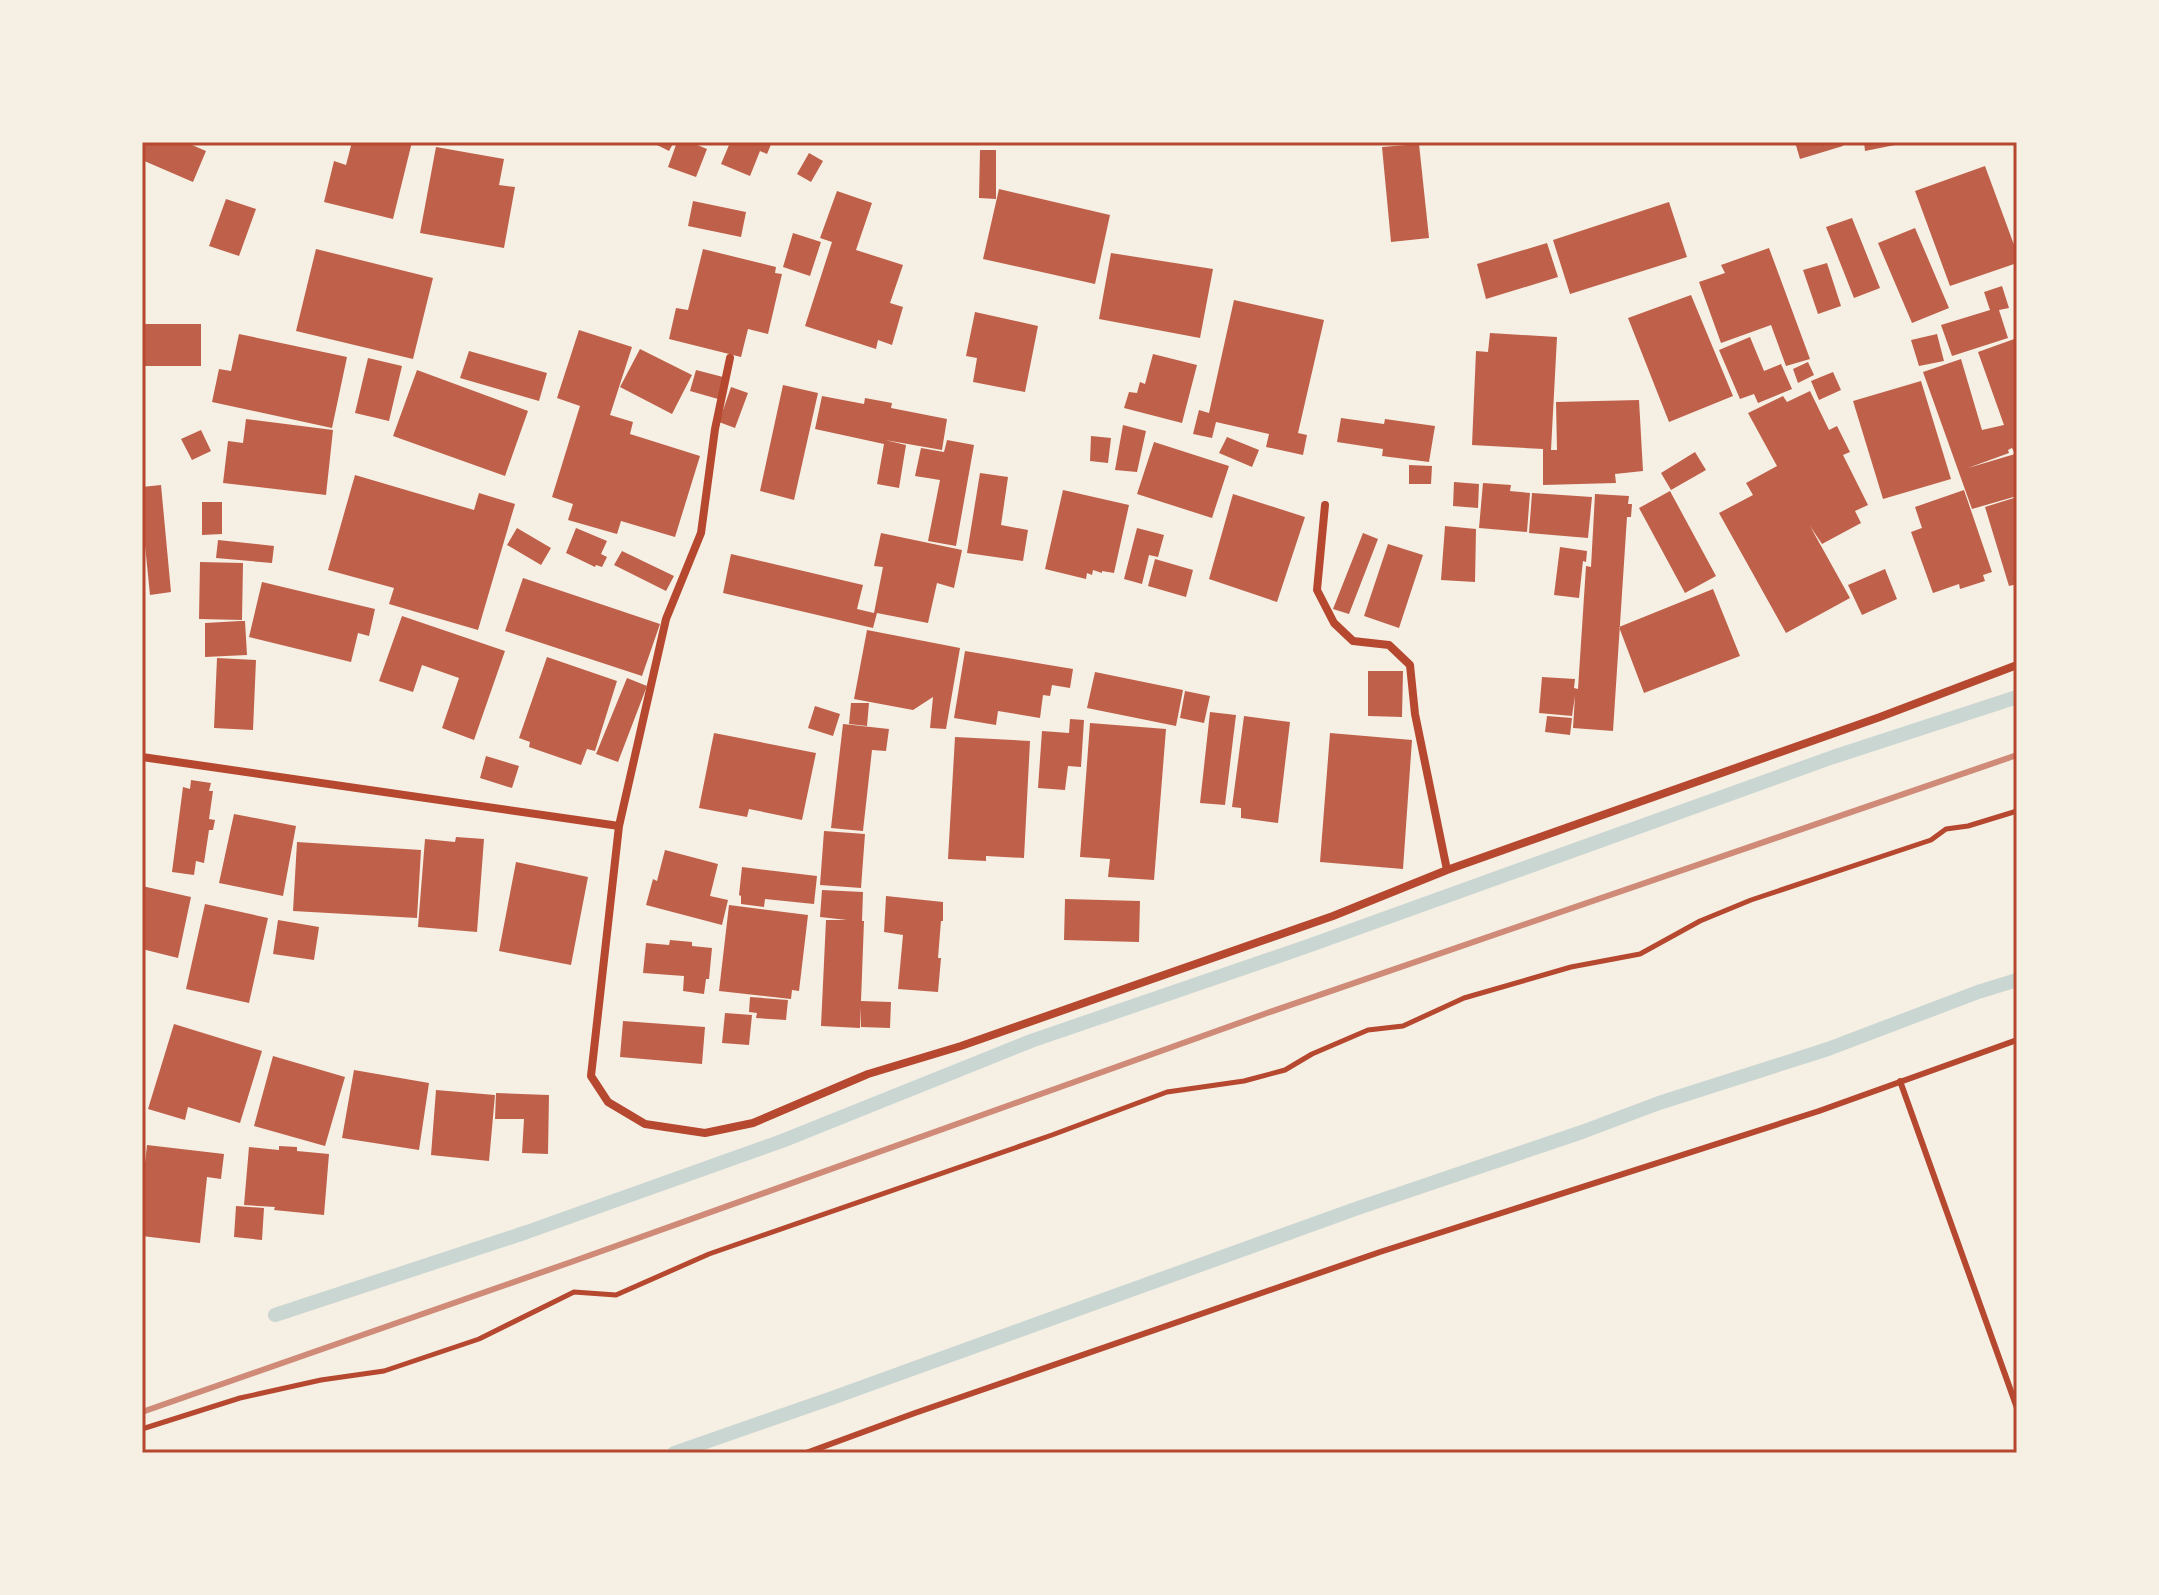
<svg xmlns="http://www.w3.org/2000/svg" width="2159" height="1595" font-family="Inter,sans-serif">
	<rect width="100%" height="100%" fill="#f6efe4"/>
	<g fill="none" stroke-linecap="round" stroke-linejoin="round">
		<path stroke="#c9d6d2" stroke-width="14" d="M 275,1315 L 527,1232 L 782,1141 L 1031,1041 L 1308,946 L 1833,757 L 2017,697
			M 674,1453 L 832,1398 L 1358,1208 L 1582,1132 L 1659,1103 L 1828,1049 L 1978,992 L 2017,980"/>
	</g>
	<path fill="#bf614a" fill-rule="evenodd" d="M 147,142 L 185,142 L 206,151 L 193,182 L 142,160 L 142,152 Z
		M 352,142 L 412,142 L 393,219 L 324,202 L 334,161 L 346,165 Z
		M 651,142 L 674,142 L 669,151 Z
		M 677,142 L 690,142 L 707,149 L 696,177 L 668,167 Z
		M 721,142 L 772,142 L 767,154 L 760,151 L 750,176 L 721,164 L 729,145 Z
		M 1795,142 L 1842,142 L 1843,146 L 1800,159 Z
		M 1864,142 L 1905,142 L 1905,143 L 1865,151 Z
		M 1419,144 L 1429,238 L 1391,242 L 1382,147 Z
		M 436,147 L 504,159 L 499,185 L 515,187 L 504,248 L 420,233 Z
		M 980,150 L 996,150 L 996,199 L 979,198 Z
		M 809,153 L 823,161 L 811,182 L 797,174 Z
		M 1985,166 L 2017,253 L 2017,263 L 1950,286 L 1915,191 Z
		M 999,189 L 1110,215 L 1095,284 L 983,259 Z
		M 837,191 L 872,203 L 856,250 L 903,265 L 890,303 L 903,307 L 892,345 L 878,340 L 876,349 L 805,326 L 832,242 L 820,238 Z
		M 226,199 L 256,209 L 239,256 L 209,246 Z
		M 693,201 L 746,212 L 741,237 L 688,226 Z
		M 1669,202 L 1687,257 L 1570,294 L 1553,240 Z
		M 1852,218 L 1880,288 L 1854,298 L 1826,227 Z
		M 1915,228 L 1949,308 L 1912,323 L 1878,243 Z
		M 793,233 L 821,242 L 810,276 L 783,267 Z
		M 1547,243 L 1558,277 L 1486,299 L 1477,264 Z
		M 1769,248 L 1810,359 L 1786,366 L 1771,325 L 1721,343 L 1699,282 L 1725,273 L 1721,265 Z
		M 316,249 L 433,278 L 413,359 L 296,331 Z
		M 703,249 L 776,267 L 775,273 L 782,274 L 768,334 L 748,329 L 741,357 L 669,339 L 676,308 L 688,310 Z
		M 1111,253 L 1213,269 L 1200,338 L 1099,319 Z
		M 1827,263 L 1841,306 L 1818,314 L 1803,270 Z
		M 2002,286 L 2009,308 L 1999,310 L 2008,338 L 1952,356 L 1941,325 L 1990,310 L 1984,292 Z
		M 1691,295 L 1733,396 L 1669,422 L 1628,318 Z
		M 1234,300 L 1324,320 L 1298,433 L 1307,435 L 1303,455 L 1266,447 L 1269,434 L 1216,422 L 1212,438 L 1193,434 L 1199,410 L 1209,413 Z
		M 975,312 L 1038,326 L 1025,392 L 973,382 L 977,358 L 966,356 Z
		M 144,324 L 201,324 L 201,366 L 143,366 Z
		M 579,330 L 632,347 L 610,415 L 633,422 L 630,434 L 700,456 L 675,537 L 621,521 L 617,534 L 568,520 L 573,504 L 552,497 L 580,406 L 557,398 Z
		M 1490,333 L 1557,337 L 1551,450 L 1557,450 L 1556,402 L 1639,400 L 1643,471 L 1615,474 L 1616,483 L 1543,485 L 1543,449 L 1472,445 L 1476,351 L 1488,352 Z
		M 239,334 L 347,357 L 332,428 L 212,402 L 219,369 L 231,371 Z
		M 1937,334 L 1944,361 L 1919,366 L 1911,340 Z
		M 1750,337 L 1764,371 L 1781,364 L 1792,389 L 1758,403 L 1754,394 L 1740,399 L 1719,350 Z
		M 2017,338 L 2017,496 L 1972,509 L 1923,372 L 1961,359 L 1982,430 L 2004,425 L 1978,352 ZM 2012,448 L 2015,454 L 1968,468 L 2009,453 L 2008,450 Z
		M 640,349 L 692,375 L 672,414 L 620,387 Z
		M 469,351 L 547,373 L 539,401 L 460,378 Z
		M 1153,354 L 1197,365 L 1182,423 L 1124,408 L 1129,392 L 1137,393 L 1140,382 L 1145,384 Z
		M 368,358 L 402,366 L 389,421 L 355,413 Z
		M 1808,362 L 1814,375 L 1798,383 L 1793,369 Z
		M 417,370 L 528,411 L 505,476 L 393,436 Z
		M 696,370 L 723,377 L 718,399 L 690,391 Z
		M 1833,372 L 1841,390 L 1819,400 L 1811,381 Z
		M 1921,381 L 1951,479 L 1883,499 L 1853,401 Z
		M 783,385 L 818,393 L 794,500 L 760,491 Z
		M 731,387 L 748,393 L 735,428 L 719,422 Z
		M 1810,391 L 1829,430 L 1837,426 L 1850,452 L 1843,455 L 1868,505 L 1855,511 L 1861,523 L 1822,544 L 1810,526 L 1850,598 L 1786,633 L 1719,513 L 1753,495 L 1746,483 L 1777,466 L 1748,413 L 1783,396 L 1787,402 Z
		M 822,396 L 864,404 L 865,398 L 892,403 L 891,408 L 947,419 L 942,450 L 885,440 L 906,445 L 899,488 L 877,484 L 884,444 L 815,429 Z
		M 1341,418 L 1384,424 L 1385,419 L 1435,426 L 1429,462 L 1382,456 L 1383,449 L 1337,442 Z
		M 246,419 L 333,430 L 326,495 L 223,483 L 228,441 L 243,443 Z
		M 1123,425 L 1146,431 L 1137,472 L 1115,470 Z
		M 201,430 L 211,451 L 192,460 L 181,439 Z
		M 1091,436 L 1111,438 L 1108,463 L 1090,461 Z
		M 1227,437 L 1259,450 L 1252,467 L 1219,453 Z
		M 947,440 L 974,445 L 956,546 L 928,541 L 940,480 L 915,476 L 921,448 L 944,452 Z
		M 1154,442 L 1229,466 L 1212,518 L 1137,494 Z
		M 1695,452 L 1706,470 L 1671,490 L 1661,473 Z
		M 1409,465 L 1432,466 L 1431,484 L 1409,484 Z
		M 980,473 L 1008,477 L 1001,525 L 1028,530 L 1023,561 L 967,553 Z
		M 355,475 L 474,510 L 479,493 L 515,504 L 478,630 L 389,604 L 394,588 L 328,570 Z
		M 1454,482 L 1479,484 L 1478,508 L 1453,506 Z
		M 1483,483 L 1511,485 L 1510,491 L 1530,493 L 1527,532 L 1479,528 Z
		M 161,485 L 171,592 L 150,595 L 142,515 L 142,487 Z
		M 1063,490 L 1129,505 L 1114,573 L 1102,571 L 1102,573 L 1093,570 L 1092,575 L 1087,573 L 1086,579 L 1045,569 Z
		M 1964,490 L 1992,572 L 1983,575 L 1985,581 L 1960,589 L 1959,584 L 1933,593 L 1911,532 L 1922,528 L 1915,507 Z
		M 1670,491 L 1716,576 L 1685,593 L 1639,508 Z
		M 1532,493 L 1592,497 L 1588,538 L 1529,533 Z
		M 1233,494 L 1305,517 L 1277,602 L 1209,579 Z
		M 1595,494 L 1629,496 L 1628,504 L 1632,504 L 1631,517 L 1627,517 L 1613,731 L 1573,728 L 1575,696 L 1572,716 L 1539,713 L 1542,677 L 1575,679 L 1574,688 L 1578,689 L 1586,566 L 1591,567 Z
		M 2017,497 L 2017,584 L 2009,586 L 1985,507 Z
		M 202,502 L 222,502 L 222,534 L 202,535 Z
		M 1445,526 L 1476,529 L 1475,582 L 1441,580 Z
		M 517,528 L 551,548 L 541,565 L 507,545 Z
		M 576,528 L 607,541 L 601,554 L 607,557 L 602,567 L 596,565 L 595,567 L 566,553 Z
		M 1137,528 L 1164,535 L 1158,557 L 1149,555 L 1142,584 L 1124,579 Z
		M 881,533 L 962,550 L 954,588 L 937,583 L 928,623 L 877,613 L 873,628 L 723,593 L 731,554 L 863,585 L 857,609 L 874,613 L 883,567 L 874,566 Z
		M 1363,533 L 1378,539 L 1349,614 L 1333,609 Z
		M 218,540 L 274,546 L 272,563 L 216,558 Z
		M 1388,544 L 1423,555 L 1399,628 L 1364,616 Z
		M 1560,547 L 1587,551 L 1586,562 L 1583,561 L 1579,598 L 1554,595 Z
		M 622,551 L 674,576 L 666,591 L 614,565 Z
		M 1155,559 L 1193,570 L 1186,597 L 1148,586 Z
		M 200,562 L 243,563 L 242,620 L 199,619 Z
		M 1885,569 L 1897,599 L 1862,615 L 1848,585 Z
		M 523,578 L 660,624 L 642,676 L 505,631 Z
		M 262,582 L 375,609 L 369,636 L 358,633 L 351,662 L 249,637 Z
		M 1713,589 L 1740,656 L 1644,693 L 1619,627 Z
		M 402,616 L 505,651 L 474,740 L 442,728 L 459,678 L 422,665 L 413,692 L 379,681 Z
		M 240,621 L 245,621 L 247,655 L 205,657 L 205,623 Z
		M 867,630 L 960,648 L 946,729 L 930,728 L 933,697 L 913,710 L 854,699 Z
		M 965,651 L 1073,669 L 1070,688 L 1052,685 L 1050,696 L 1043,695 L 1040,718 L 998,711 L 996,725 L 954,718 Z
		M 547,657 L 617,681 L 595,751 L 587,749 L 581,765 L 529,747 L 530,742 L 519,738 Z
		M 217,658 L 256,660 L 253,730 L 214,728 Z
		M 1368,671 L 1403,671 L 1402,717 L 1368,716 Z
		M 1095,672 L 1183,690 L 1176,726 L 1087,708 Z
		M 627,678 L 647,686 L 618,762 L 596,754 Z
		M 1185,691 L 1210,696 L 1204,723 L 1180,718 Z
		M 851,703 L 869,703 L 867,726 L 849,724 Z
		M 815,706 L 840,714 L 833,736 L 808,728 Z
		M 1210,712 L 1236,715 L 1225,805 L 1200,803 Z
		M 1244,716 L 1290,722 L 1278,823 L 1241,818 L 1241,808 L 1232,807 Z
		M 1547,716 L 1572,718 L 1570,735 L 1545,732 Z
		M 1070,719 L 1084,720 L 1081,767 L 1068,766 L 1065,790 L 1038,788 L 1042,731 L 1069,733 Z
		M 1090,723 L 1166,729 L 1154,880 L 1108,877 L 1110,859 L 1080,857 Z
		M 843,724 L 889,729 L 886,751 L 872,750 L 863,831 L 831,828 Z
		M 714,733 L 816,753 L 802,820 L 749,809 L 747,817 L 699,808 Z
		M 1330,733 L 1412,740 L 1403,869 L 1320,862 Z
		M 955,737 L 1030,741 L 1024,858 L 986,856 L 986,861 L 948,859 Z
		M 486,756 L 519,766 L 512,788 L 480,778 Z
		M 191,780 L 211,783 L 209,791 L 213,791 L 209,819 L 215,820 L 213,830 L 209,830 L 204,863 L 196,861 L 194,875 L 172,872 L 183,787 L 190,789 Z
		M 234,814 L 296,826 L 283,896 L 219,883 Z
		M 824,831 L 865,834 L 861,888 L 820,885 Z
		M 456,837 L 484,839 L 477,932 L 418,927 L 425,839 L 455,842 Z
		M 297,842 L 421,850 L 417,918 L 293,911 Z
		M 665,850 L 718,864 L 710,896 L 728,900 L 722,925 L 646,905 L 653,879 L 657,881 Z
		M 516,862 L 588,877 L 571,965 L 499,951 Z
		M 742,867 L 817,876 L 814,904 L 765,899 L 764,907 L 741,904 L 741,896 L 739,895 Z
		M 142,886 L 191,897 L 178,958 L 142,949 Z
		M 822,890 L 863,892 L 862,921 L 864,921 L 861,1001 L 891,1002 L 890,1028 L 861,1027 L 861,1007 L 860,1028 L 821,1026 L 826,920 L 847,920 L 820,917 Z
		M 886,896 L 943,902 L 943,921 L 941,921 L 938,958 L 941,958 L 938,992 L 898,989 L 903,935 L 884,932 Z
		M 1065,899 L 1140,901 L 1139,942 L 1064,940 Z
		M 205,904 L 268,918 L 249,1003 L 186,989 Z
		M 729,905 L 808,915 L 799,991 L 792,990 L 791,999 L 719,991 Z
		M 278,920 L 319,927 L 314,960 L 273,954 Z
		M 670,940 L 692,942 L 692,946 L 712,948 L 709,979 L 706,979 L 704,994 L 683,991 L 684,976 L 643,973 L 646,943 L 669,945 Z
		M 750,997 L 788,1000 L 786,1020 L 756,1018 L 757,1013 L 749,1012 Z
		M 725,1013 L 752,1015 L 749,1045 L 722,1043 Z
		M 623,1021 L 705,1027 L 702,1064 L 620,1057 Z
		M 174,1024 L 262,1051 L 240,1123 L 188,1107 L 185,1120 L 148,1109 Z
		M 273,1056 L 345,1077 L 325,1146 L 254,1126 Z
		M 354,1070 L 429,1083 L 419,1150 L 342,1138 Z
		M 436,1090 L 495,1095 L 489,1161 L 431,1155 Z
		M 496,1093 L 549,1095 L 548,1154 L 522,1153 L 524,1119 L 495,1119 Z
		M 147,1145 L 224,1154 L 221,1179 L 207,1177 L 200,1243 L 142,1236 L 142,1191 Z
		M 279,1146 L 297,1147 L 297,1151 L 329,1154 L 324,1215 L 274,1210 L 275,1207 L 244,1205 L 249,1147 L 279,1150 Z
		M 236,1206 L 264,1208 L 262,1240 L 234,1237 Z"/>
	<g fill="none" stroke-linecap="round" stroke-linejoin="round">
		<path stroke="#b5482f" stroke-width="5" d="M 142,1429 L 240,1398 L 321,1380 L 384,1371 L 479,1339 L 574,1292 L 616,1295 L 709,1254 L 1052,1135 L 1167,1092 L 1244,1081 L 1285,1070 L 1312,1054 L 1368,1030 L 1403,1026 L 1464,998 L 1571,967 L 1640,954 L 1700,921 L 1751,900 L 1931,840 L 1946,829 L 1968,826 L 2017,811"/>
		<path stroke="#b5482f" stroke-width="6" d="M 1900,1081 L 2017,1408
			M 806,1453 L 915,1413 L 1380,1252 L 1819,1111 L 2017,1040"/>
		<path stroke="#b5482f" stroke-width="8" d="M 730,358 L 715,429 L 701,533 L 666,619 L 619,826 L 591,1076 L 608,1102 L 645,1124 L 705,1133 L 753,1123 L 868,1074 L 961,1046 L 1118,991 L 1333,916 L 1447,870 L 1415,714 L 1410,665 L 1389,645 L 1353,641 L 1334,623 L 1317,590 L 1325,505
			M 142,757 L 619,826
			M 1447,870 L 1880,717 L 2017,665"/>
		<path stroke="#cf8b77" stroke-width="6" d="M 142,1412 L 574,1261 L 1267,1013 L 2017,755"/>
	</g>
	<rect width="2159" height="1595" fill="none" stroke="#f6efe4" stroke-width="288"/>
	<rect x="144" y="144" width="1871" height="1307" fill="none" stroke="#b5482f" stroke-width="3"/>
</svg>
